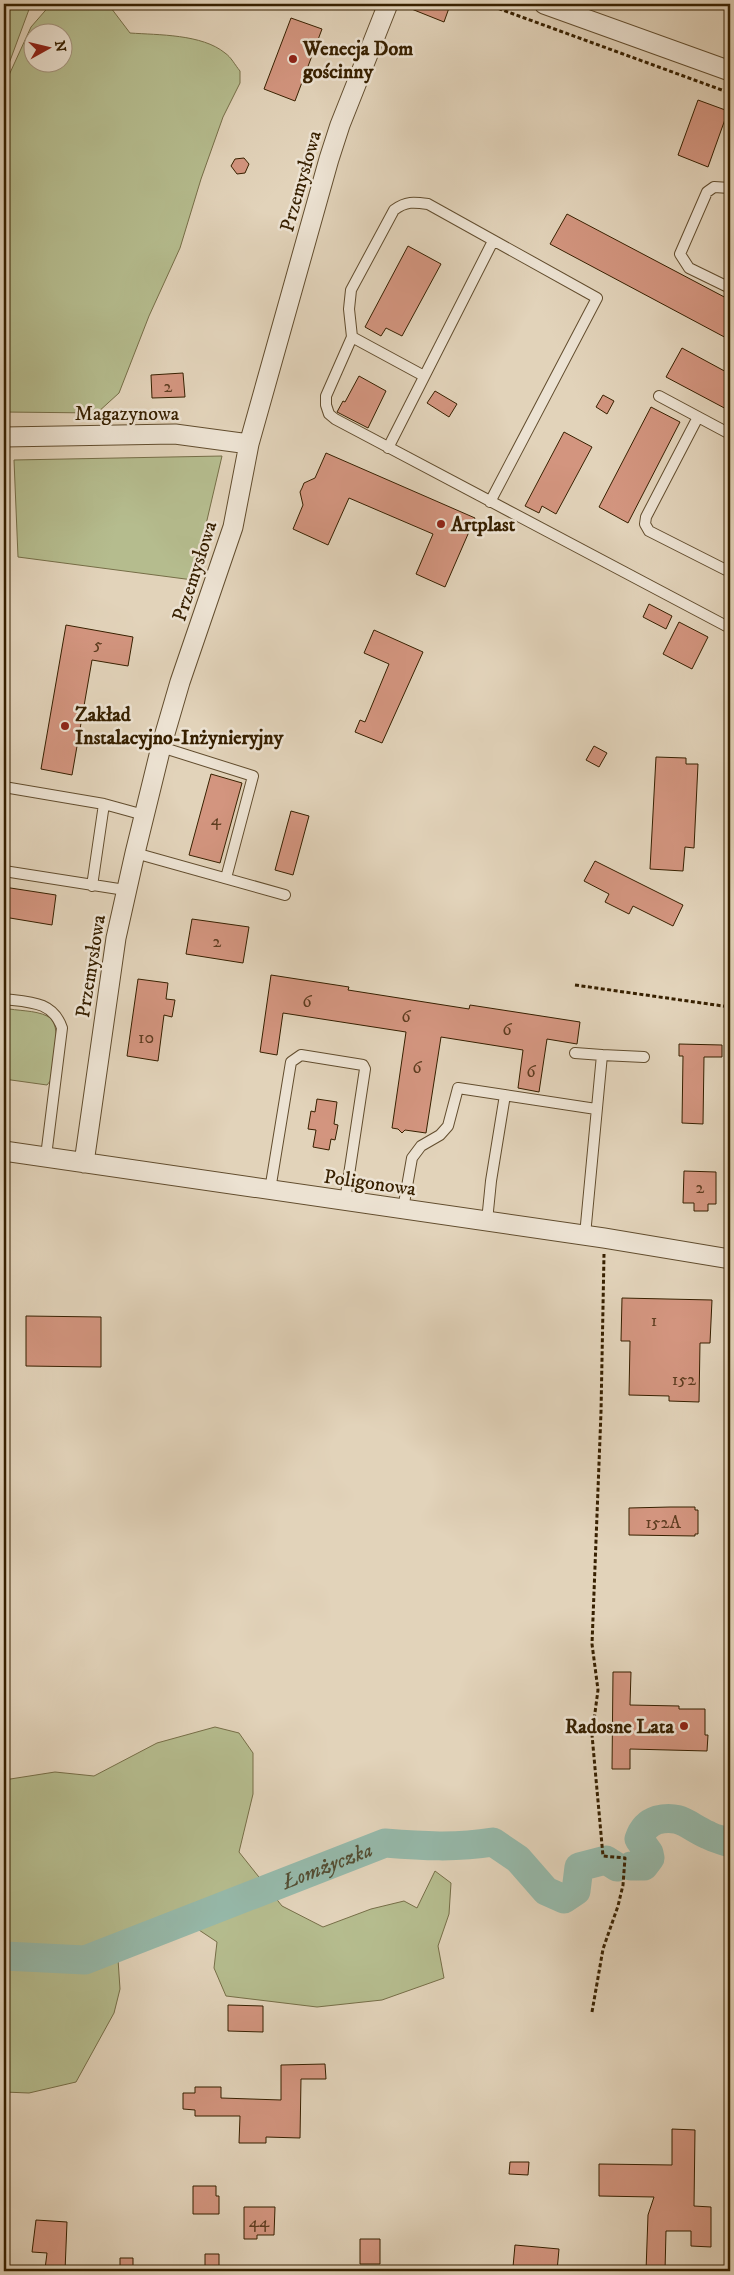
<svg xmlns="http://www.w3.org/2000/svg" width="734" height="2275" font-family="'IM FELL DW Pica',serif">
	<rect width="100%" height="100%" fill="#e2d3ba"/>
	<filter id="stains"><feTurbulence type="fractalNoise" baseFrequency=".004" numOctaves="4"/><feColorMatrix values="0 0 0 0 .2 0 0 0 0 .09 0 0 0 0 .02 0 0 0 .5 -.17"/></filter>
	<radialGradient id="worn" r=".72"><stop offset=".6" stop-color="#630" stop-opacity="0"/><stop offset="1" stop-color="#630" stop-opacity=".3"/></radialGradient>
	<path fill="#b5bc8e" stroke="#766e47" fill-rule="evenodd" d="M 4,4 L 31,4 L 4,77 Z
		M 51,4 L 108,4 L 130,33 C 158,35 202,34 225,53 C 231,57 235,65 240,71 L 240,83 L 223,117 L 201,179 L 180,248 L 149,316 L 119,393 L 97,413 L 4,412 L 4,86 L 31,27 ZM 32,32 L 62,32 L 62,62 L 32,62 Z
		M 222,456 L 193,580 L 18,557 L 14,460 Z
		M 4,1008 C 17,1011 35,1010 47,1016 C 64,1023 53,1066 51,1080 L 47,1085 L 4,1079 Z
		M 215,1727 L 239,1733 L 253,1753 L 253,1794 L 239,1852 L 282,1906 L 323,1927 L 371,1909 L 404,1901 L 417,1908 L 435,1871 L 451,1883 L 449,1914 L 438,1946 L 444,1978 L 382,2000 L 317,2007 L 226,1996 L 214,1968 L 217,1942 L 199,1930 L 146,1945 L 118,1959 L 120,1989 L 114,2013 L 76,2082 L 29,2093 L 4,2092 L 4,1780 L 55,1772 L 94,1776 L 157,1743 Z"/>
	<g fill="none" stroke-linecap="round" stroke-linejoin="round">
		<g stroke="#96b9aa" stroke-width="29">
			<path d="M 631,1866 L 644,1866 L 650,1858 L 649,1853 L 639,1839 C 642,1830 648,1823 657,1820 C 680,1814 688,1826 708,1835 C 715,1839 723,1840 730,1843"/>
			<path id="s1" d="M 4,1956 L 85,1960 L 385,1843 C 422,1846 457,1848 493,1842 L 518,1859 L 546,1891 L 564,1899 L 576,1891 L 579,1867 L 606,1860 L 617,1867"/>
		</g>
	</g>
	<path fill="#d3957f" stroke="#372000" d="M 399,4 L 438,4 L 449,8 L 444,22 Z
		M 291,18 L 322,29 L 295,101 L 264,89 Z
		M 698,100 L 728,111 L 708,167 L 678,155 Z
		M 244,158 L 249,164 L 245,173 L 237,174 L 231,166 L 235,159 Z
		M 567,214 L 730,300 L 730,340 L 550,244 Z
		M 408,246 L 441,264 L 402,336 L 386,328 L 381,336 L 365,327 Z
		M 682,348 L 730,374 L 730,411 L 666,377 Z
		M 183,373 L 185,397 L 152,398 L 151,375 Z
		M 359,376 L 386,391 L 368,428 L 337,412 L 343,401 L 345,402 Z
		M 435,391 L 457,404 L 449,417 L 427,403 Z
		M 603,395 L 614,401 L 607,414 L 596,407 Z
		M 651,407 L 680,422 L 628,523 L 599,507 Z
		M 564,432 L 592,447 L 556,514 L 542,506 L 539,513 L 525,506 Z
		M 326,453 L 475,518 L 445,587 L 416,574 L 433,534 L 349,498 L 328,545 L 293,529 L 303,505 L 300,492 L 302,488 L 304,483 L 315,478 Z
		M 649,604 L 672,616 L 666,629 L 643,617 Z
		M 679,622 L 708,637 L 692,669 L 663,654 Z
		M 66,625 L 133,637 L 128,666 L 92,660 L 72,775 L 41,769 Z
		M 374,630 L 423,652 L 382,743 L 355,732 L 360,720 L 365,722 L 389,664 L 364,653 Z
		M 594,746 L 607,753 L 599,767 L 586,760 Z
		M 656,757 L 686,758 L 686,764 L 698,764 L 694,848 L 685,847 L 683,871 L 650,869 Z
		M 211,774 L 242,783 L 220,863 L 189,855 Z
		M 291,811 L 309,816 L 293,875 L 275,870 Z
		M 595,861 L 683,905 L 673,926 L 633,906 L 629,914 L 605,902 L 609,894 L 584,881 Z
		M 4,887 L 56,895 L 52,925 L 4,917 Z
		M 192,919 L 249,927 L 243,963 L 186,954 Z
		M 271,975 L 349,987 L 348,990 L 469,1009 L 470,1005 L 580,1022 L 577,1044 L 547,1039 L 539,1092 L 518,1088 L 523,1050 L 441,1037 L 426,1133 L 405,1130 L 402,1133 L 398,1129 L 392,1128 L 406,1032 L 283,1013 L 277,1055 L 260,1052 Z
		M 138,979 L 168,983 L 166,999 L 175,1000 L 172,1017 L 164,1015 L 158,1061 L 127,1056 Z
		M 679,1044 L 722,1045 L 722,1057 L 704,1057 L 703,1124 L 682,1123 L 683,1056 L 679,1056 Z
		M 317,1099 L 337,1102 L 334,1124 L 338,1125 L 335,1140 L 331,1139 L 329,1150 L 313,1147 L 316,1130 L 308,1129 L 311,1111 L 315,1112 Z
		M 684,1171 L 716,1172 L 716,1204 L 708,1204 L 708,1211 L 694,1211 L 694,1203 L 683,1203 Z
		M 622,1298 L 712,1300 L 710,1343 L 700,1343 L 699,1402 L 669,1401 L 669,1396 L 629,1395 L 630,1341 L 621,1341 Z
		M 26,1316 L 101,1317 L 101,1367 L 26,1366 Z
		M 670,1507 L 695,1507 L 695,1510 L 698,1510 L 698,1534 L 695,1534 L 695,1536 L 629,1535 L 629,1508 Z
		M 613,1672 L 631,1672 L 630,1705 L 679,1706 L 679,1709 L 705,1709 L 705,1735 L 708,1735 L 707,1751 L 630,1749 L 630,1769 L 612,1769 Z
		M 228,2005 L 263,2006 L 263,2032 L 228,2031 Z
		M 325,2064 L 326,2079 L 301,2079 L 300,2138 L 266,2137 L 266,2143 L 239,2143 L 240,2116 L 195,2116 L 195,2110 L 183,2109 L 183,2093 L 195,2093 L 195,2087 L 221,2087 L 221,2098 L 281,2100 L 281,2065 Z
		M 672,2129 L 695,2130 L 694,2206 L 711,2207 L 711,2247 L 691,2246 L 691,2231 L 666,2231 L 665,2271 L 646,2271 L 648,2215 L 654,2197 L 599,2196 L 599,2164 L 672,2165 Z
		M 510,2162 L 529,2162 L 528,2175 L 509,2174 Z
		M 193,2186 L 216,2186 L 216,2196 L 219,2196 L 219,2214 L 193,2214 Z
		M 244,2207 L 275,2207 L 274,2235 L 257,2235 L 257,2239 L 244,2239 Z
		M 36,2220 L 67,2222 L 65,2271 L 45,2269 L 47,2253 L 32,2252 Z
		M 360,2239 L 380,2239 L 380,2264 L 360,2264 Z
		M 515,2245 L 559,2249 L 557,2271 L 525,2271 L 526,2268 L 513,2267 Z
		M 205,2254 L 219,2254 L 219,2271 L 205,2271 Z
		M 120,2258 L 133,2258 L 133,2271 L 120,2271 Z"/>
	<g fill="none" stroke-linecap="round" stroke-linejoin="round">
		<defs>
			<path id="service" d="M 730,188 L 714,187 L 707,192 L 680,254 L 689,268 L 730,288
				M 352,337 L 424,376
				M 659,396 L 730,434
				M 698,417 L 646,517 L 645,524 L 649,531 L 730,572
				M 388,448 L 493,241
				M 490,502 L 597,298 L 428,204 C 414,202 406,201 394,210 L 351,290 L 349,309 L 352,337 L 326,396 L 326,405 L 329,414 L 335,419 L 730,628
				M 161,747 L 253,776 L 226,878
				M 4,787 L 104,804 L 144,815
				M 135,853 L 285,895
				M 4,871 L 125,890
				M 92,886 L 104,804
				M 4,999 C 29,1002 53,1001 62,1028 L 46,1156
				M 575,1053 L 602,1055
				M 270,1190 L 291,1062 L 301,1055 L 363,1065 L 365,1069 L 345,1201
				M 403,1209 L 412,1158 L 421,1146 L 440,1135 L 448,1126 L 458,1088 L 596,1109
				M 487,1221 L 491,1181 L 505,1095
				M 585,1235 L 602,1055 L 644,1057"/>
			<path id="minor" d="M 544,4 L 730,71
				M 4,437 L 175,434 L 249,444
				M 4,1151 L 604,1238 L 730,1259
				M 84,1163 L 116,938 L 135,853 L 161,747 L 180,682 L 233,527 L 249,444 L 329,159 L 340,125 L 388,4"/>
		</defs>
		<use href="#service" stroke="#624d2e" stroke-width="12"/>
		<use href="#minor" stroke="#624d2e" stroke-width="21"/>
		<path stroke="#372000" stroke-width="3" stroke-dasharray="4 2.5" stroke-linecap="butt" d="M 486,4 L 730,93
			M 575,985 L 730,1007
			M 592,2012 L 603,1949 L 618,1906 L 623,1885 L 625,1858 L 603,1856 L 592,1735 L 598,1690 L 592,1644 L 601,1412 L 604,1254"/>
		<use href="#service" stroke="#ece2d2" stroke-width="10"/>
		<use href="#minor" stroke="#ece2d2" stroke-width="19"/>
	</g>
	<g fill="#8f2418" stroke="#ece2d2" stroke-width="2">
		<circle cx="293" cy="59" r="5"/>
		<circle cx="441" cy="524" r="5"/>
		<circle cx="65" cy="726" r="5"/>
		<circle cx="684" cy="1726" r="5"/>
	</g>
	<g text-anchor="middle" stroke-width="5" stroke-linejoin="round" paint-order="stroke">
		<g font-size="18" fill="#5e3d20">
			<text x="168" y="392">2</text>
			<text x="98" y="650">5</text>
			<text x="216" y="825">4</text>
			<text x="217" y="947">2</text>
			<text x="307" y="1007">6</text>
			<text x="406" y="1022">6</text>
			<text x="507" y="1035">6</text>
			<text x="146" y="1043">10</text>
			<text x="417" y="1073">6</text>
			<text x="531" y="1077">6</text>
			<text x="700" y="1193">2</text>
			<text x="654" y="1326">1</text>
			<text x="684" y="1385">152</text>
			<text x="663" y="1528">152A</text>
			<text x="259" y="2227">44</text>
		</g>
		<g font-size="20" font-weight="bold" fill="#372000" stroke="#ece2d2" text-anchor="start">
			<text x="303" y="55">Wenecja Dom<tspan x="303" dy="23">gościnny</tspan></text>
			<text x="451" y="531">Artplast</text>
			<text x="75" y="721">Zakład<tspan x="75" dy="23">Instalacyjno-Inżynieryjny</tspan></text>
			<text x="674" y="1733" text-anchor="end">Radosne Lata</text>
		</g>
		<g font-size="20" fill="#372000" stroke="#ece2d2">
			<text transform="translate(300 181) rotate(-74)" y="7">Przemysłowa</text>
			<text x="127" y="420">Magazynowa</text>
			<text transform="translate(194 571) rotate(-72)" y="7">Przemysłowa</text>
			<text transform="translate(90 966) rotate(-81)" y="7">Przemysłowa</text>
			<text transform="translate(370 1182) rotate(8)" y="7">Poligonowa</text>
		</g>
		<g font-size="21" font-style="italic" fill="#544e33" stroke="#ece2d2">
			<text dy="7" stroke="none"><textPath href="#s1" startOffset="341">Łomżyczka</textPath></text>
		</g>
	</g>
	<rect width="734" height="2275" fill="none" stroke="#e2d3ba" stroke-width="20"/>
	<rect x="5" y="5" width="724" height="2265" fill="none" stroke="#372000" stroke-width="2.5"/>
	<rect x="10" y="10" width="714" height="2255" fill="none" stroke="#372000"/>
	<g transform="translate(48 48) rotate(82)"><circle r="24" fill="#ece2d2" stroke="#a4947e"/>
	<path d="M0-4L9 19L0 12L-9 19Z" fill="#8f2418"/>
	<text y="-8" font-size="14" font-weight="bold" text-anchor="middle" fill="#372000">N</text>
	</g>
	<rect width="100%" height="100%" filter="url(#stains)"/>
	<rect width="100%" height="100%" fill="url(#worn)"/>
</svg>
